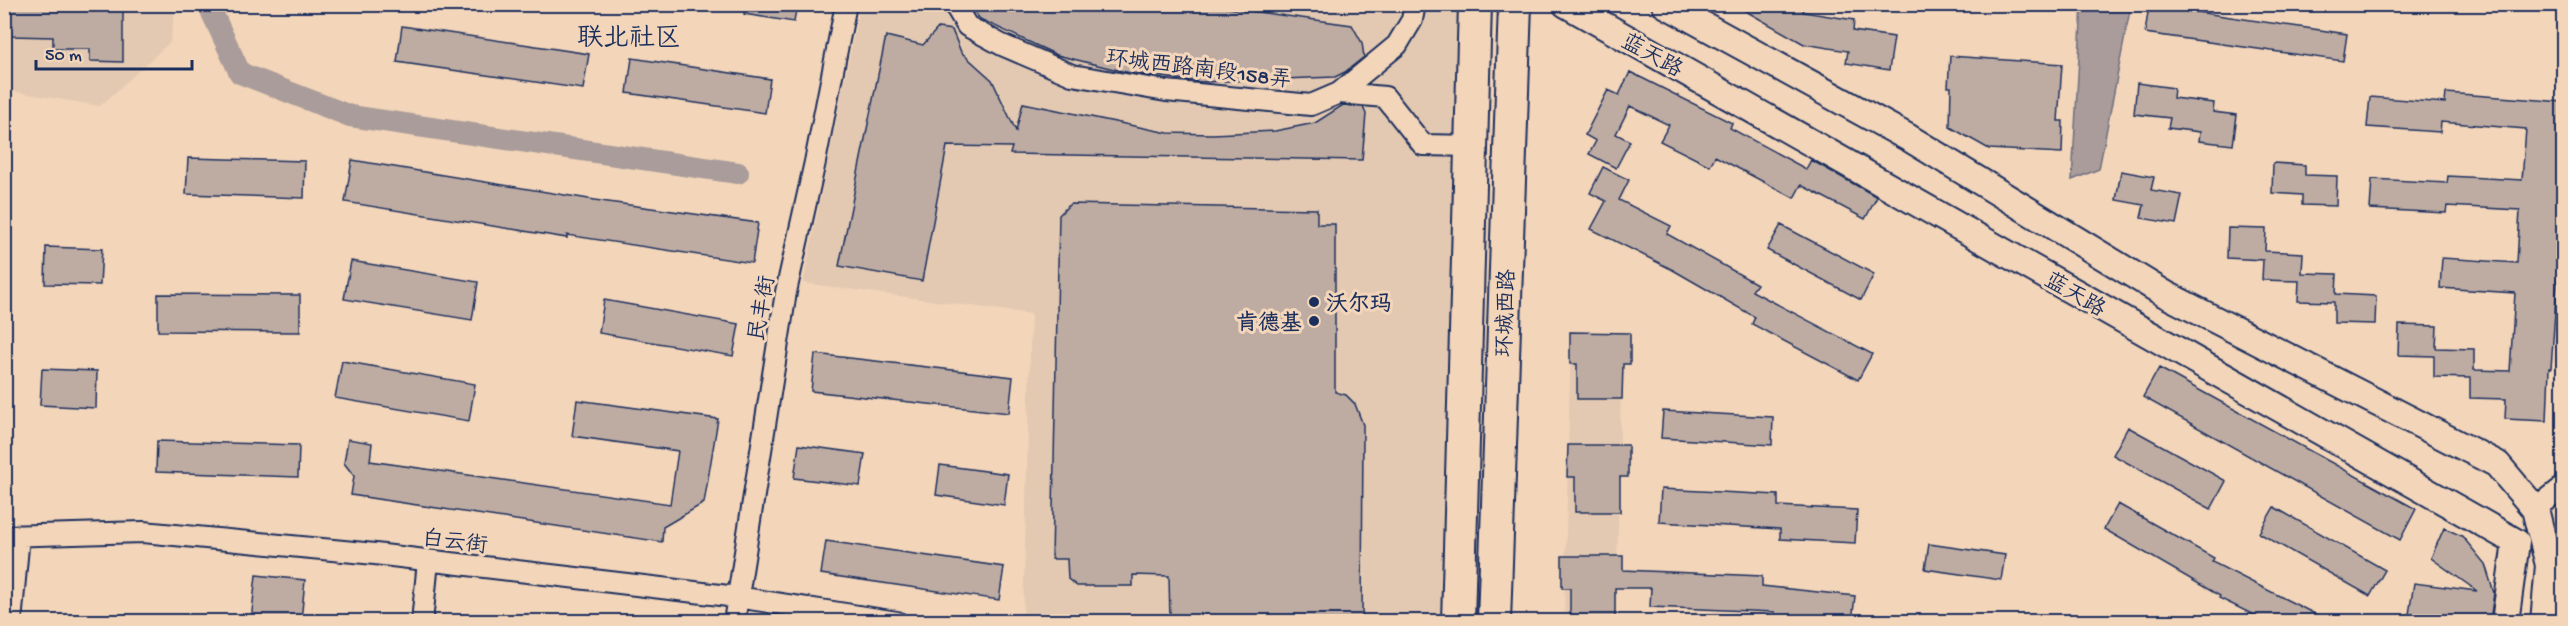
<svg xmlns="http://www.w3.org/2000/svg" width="2568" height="626" font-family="'Gochi Hand','LXGW WenKai TC',sans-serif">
	<rect width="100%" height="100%" fill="#f3d5b9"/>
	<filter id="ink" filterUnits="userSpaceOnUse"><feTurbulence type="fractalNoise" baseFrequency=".0167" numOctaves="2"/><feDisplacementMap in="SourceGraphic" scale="12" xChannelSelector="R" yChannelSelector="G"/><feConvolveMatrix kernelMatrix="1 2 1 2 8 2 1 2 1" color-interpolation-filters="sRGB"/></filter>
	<g filter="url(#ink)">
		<path fill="#e3c9b2" d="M 4,5 L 176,5 L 170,42 L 100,106 L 5,90 Z
			M 860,5 L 1463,5 L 1446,621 L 1023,621 L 1031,314 L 803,283 Z
			M 1571,333 L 1622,334 L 1616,621 L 1564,622 Z"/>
		<path fill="#a99c9a" stroke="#707082" stroke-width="1.5" d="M 2082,5 L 2131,5 L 2099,169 L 2072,180 Z"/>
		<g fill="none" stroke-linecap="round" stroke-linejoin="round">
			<path stroke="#a99c9a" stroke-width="22" d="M 208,4 L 240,73 L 350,116 L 738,173"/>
		</g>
		<path fill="#beaca3" stroke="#1b2f5e" stroke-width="1.5" d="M 10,4 L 123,4 L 123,62 L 90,61 L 90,49 L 53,49 L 53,37 L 10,36 Z
			M 745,4 L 797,4 L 794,22 L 744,14 Z
			M 968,4 L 1200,4 L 1352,25 L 1362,43 L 1364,57 L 1345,72 L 1335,77 L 1201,82 L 1130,73 L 1057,55 L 980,19 Z
			M 1733,4 L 1805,4 L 1803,12 L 1854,20 L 1853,31 L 1894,37 L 1889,70 L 1846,63 L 1848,51 L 1804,44 Z
			M 2149,5 L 2347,34 L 2343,61 L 2145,33 Z
			M 402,26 L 589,54 L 583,89 L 397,62 Z
			M 938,28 L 952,30 L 961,52 L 992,80 L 1016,131 L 1023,103 L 1168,133 L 1213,134 L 1275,131 L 1315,123 L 1343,105 L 1363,107 L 1366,114 L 1362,160 L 1010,154 L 1012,147 L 947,146 L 922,281 L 839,266 L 886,36 L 923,45 Z
			M 1950,56 L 2062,64 L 2058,121 L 2063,121 L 2062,153 L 1989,149 L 1950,127 L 1951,87 L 1948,87 Z
			M 632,58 L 770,79 L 765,113 L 627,93 Z
			M 1630,72 L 1732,123 L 1730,128 L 1806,169 L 1811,160 L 1877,197 L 1865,219 L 1801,185 L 1794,198 L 1715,156 L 1710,166 L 1660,141 L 1669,125 L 1630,106 L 1616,134 L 1630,141 L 1616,168 L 1589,154 L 1596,141 L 1585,135 L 1608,90 L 1619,95 Z
			M 2137,83 L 2174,88 L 2173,98 L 2214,103 L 2213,112 L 2237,115 L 2233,145 L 2199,141 L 2200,132 L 2168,128 L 2170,118 L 2134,114 Z
			M 2446,93 L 2564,102 L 2564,213 L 2562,213 L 2551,368 L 2549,368 L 2547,421 L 2505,419 L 2506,399 L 2470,398 L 2470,378 L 2434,377 L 2434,356 L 2398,355 L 2399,325 L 2437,326 L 2436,348 L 2474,349 L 2474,370 L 2510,371 L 2515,293 L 2440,288 L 2442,258 L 2517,263 L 2520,210 L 2447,206 L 2446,213 L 2370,209 L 2372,179 L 2447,183 L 2448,176 L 2522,180 L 2526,129 L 2441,122 L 2440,132 L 2367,127 L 2370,97 L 2445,103 Z
			M 188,158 L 305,161 L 304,198 L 186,194 Z
			M 352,160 L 601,201 L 758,223 L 752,263 L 567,235 L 567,238 L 345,202 Z
			M 2273,163 L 2305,165 L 2305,175 L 2337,176 L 2336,206 L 2302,205 L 2302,195 L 2272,193 Z
			M 1603,167 L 1629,180 L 1619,200 L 1671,226 L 1667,234 L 1757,284 L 1752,291 L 1872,354 L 1858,380 L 1752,324 L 1755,317 L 1673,270 L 1591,229 L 1606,201 L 1590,193 Z
			M 2121,171 L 2154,177 L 2151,190 L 2182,195 L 2176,224 L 2141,218 L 2144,205 L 2116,200 Z
			M 1070,204 L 1317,209 L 1317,224 L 1335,224 L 1335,392 L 1346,395 L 1355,404 L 1363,425 L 1362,621 L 1170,621 L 1169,576 L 1133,575 L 1133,586 L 1077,586 L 1068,579 L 1067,559 L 1052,559 L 1059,215 Z
			M 1781,225 L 1874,274 L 1861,300 L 1767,250 Z
			M 2228,228 L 2266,229 L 2265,251 L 2303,253 L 2302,273 L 2337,274 L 2336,294 L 2376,296 L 2375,324 L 2334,323 L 2334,302 L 2298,301 L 2299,281 L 2262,280 L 2263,260 L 2227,258 Z
			M 46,247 L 102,249 L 100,285 L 45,284 Z
			M 351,261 L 478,282 L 472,320 L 344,299 Z
			M 158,294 L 300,295 L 300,332 L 158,331 Z
			M 604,300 L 739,324 L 733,356 L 599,333 Z
			M 1570,332 L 1630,333 L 1630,364 L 1623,364 L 1622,399 L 1577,399 L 1577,364 L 1570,364 Z
			M 815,354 L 1013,377 L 1009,413 L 811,391 Z
			M 342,361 L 475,384 L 469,421 L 335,398 Z
			M 2159,368 L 2416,509 L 2400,540 L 2143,397 Z
			M 42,369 L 97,371 L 96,408 L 40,405 Z
			M 577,400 L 718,419 L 704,503 L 663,527 L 662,542 L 351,495 L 354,476 L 344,463 L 348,439 L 372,443 L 370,461 L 670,504 L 678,451 L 572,436 Z
			M 1663,411 L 1773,417 L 1772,445 L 1661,438 Z
			M 2128,427 L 2226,481 L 2211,509 L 2113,455 Z
			M 157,441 L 299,445 L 298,477 L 156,472 Z
			M 799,445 L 865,454 L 860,486 L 794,478 Z
			M 1568,445 L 1628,445 L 1628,477 L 1620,477 L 1620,512 L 1575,512 L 1575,477 L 1567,477 Z
			M 940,465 L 1008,474 L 1004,505 L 936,495 Z
			M 1661,489 L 1778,495 L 1778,506 L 1857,510 L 1855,543 L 1780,539 L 1780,529 L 1659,522 Z
			M 2118,504 L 2214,558 L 2212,562 L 2329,621 L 2266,621 L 2219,598 L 2220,596 L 2104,529 Z
			M 2274,507 L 2385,570 L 2370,596 L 2259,533 Z
			M 2444,528 L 2462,536 L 2485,564 L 2494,593 L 2490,621 L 2450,621 L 2451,620 L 2409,614 L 2414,583 L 2477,591 L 2431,558 Z
			M 826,541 L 1004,567 L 999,600 L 821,574 Z
			M 1929,544 L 2005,555 L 2001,580 L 1925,569 Z
			M 1562,556 L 1623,556 L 1623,570 L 1762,576 L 1762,586 L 1855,596 L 1852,621 L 1774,619 L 1775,612 L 1650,607 L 1651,588 L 1615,588 L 1615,621 L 1570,621 L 1570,588 L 1562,588 Z
			M 256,575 L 305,580 L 301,621 L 251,621 Z"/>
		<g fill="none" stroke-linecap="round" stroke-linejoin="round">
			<defs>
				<path id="minor" d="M 954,4 L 967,26 L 1002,45 L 1072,75 L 1166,91 L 1311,105 L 1339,93 L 1397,45 L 1412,20 L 1415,4
					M 1339,93 L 1385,97 L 1423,145 L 1472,146
					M 2535,509 L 2564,486
					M 4,536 L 143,532 L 375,554 L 737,597 L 897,622
					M 11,622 L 19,536
					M 422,622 L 428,561
					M 734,622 L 786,292 L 815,162 L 846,4"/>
				<path id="tertiary" d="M 1566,4 L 2516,542 L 2505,622
					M 1665,4 L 1909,138 L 2165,294 L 2497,464 L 2535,509 L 2549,565 L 2544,622"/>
				<path id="primary" d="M 1458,622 L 1475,4
					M 1494,622 L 1515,4"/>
			</defs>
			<use href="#minor" stroke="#1b2f5e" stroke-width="24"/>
			<use href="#tertiary" stroke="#1b2f5e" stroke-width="30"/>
			<use href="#primary" stroke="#1b2f5e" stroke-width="36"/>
			<use href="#minor" stroke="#f3d5b9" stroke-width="20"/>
			<use href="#tertiary" stroke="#f3d5b9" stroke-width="26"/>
			<use href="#primary" stroke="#f3d5b9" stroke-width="32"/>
		</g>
	</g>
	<g fill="#1b2f5e" stroke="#f3d5b9" stroke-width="2">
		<circle cx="1314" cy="302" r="6"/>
		<circle cx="1314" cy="321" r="6"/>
	</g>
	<g text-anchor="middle" stroke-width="6" stroke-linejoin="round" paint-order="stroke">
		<g font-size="22" fill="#1b2f5e" stroke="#f3d5b9">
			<text transform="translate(1653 54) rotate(29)" y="8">蓝天路</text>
			<text transform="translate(1199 67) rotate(7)" y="8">环城西路南段158弄</text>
			<text transform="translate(2076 293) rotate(30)" y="8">蓝天路</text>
			<text transform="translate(760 308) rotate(-80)" y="8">民丰街</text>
			<text transform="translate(1504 313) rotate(-88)" y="8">环城西路</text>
			<text transform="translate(455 540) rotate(7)" y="8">白云街</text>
		</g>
		<g font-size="22" font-weight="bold" fill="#1b2f5e" stroke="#f3d5b9" text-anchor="start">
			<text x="1326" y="310">沃尔玛</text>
			<text x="1302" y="329" text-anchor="end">肯德基</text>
		</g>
		<g font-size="26" fill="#1b2f5e" stroke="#f3d5b9">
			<text x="629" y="45">联北社区</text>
		</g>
	</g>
	<rect width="2568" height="626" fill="none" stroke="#f3d5b9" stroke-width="24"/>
	<rect x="12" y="12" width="2544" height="602" fill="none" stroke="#1b2f5e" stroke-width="2" filter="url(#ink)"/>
	<path d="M36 60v9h156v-9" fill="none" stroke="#1b2f5e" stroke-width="3"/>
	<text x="45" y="60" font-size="18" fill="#1b2f5e" stroke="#f3d5b9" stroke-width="4.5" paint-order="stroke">50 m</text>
</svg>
